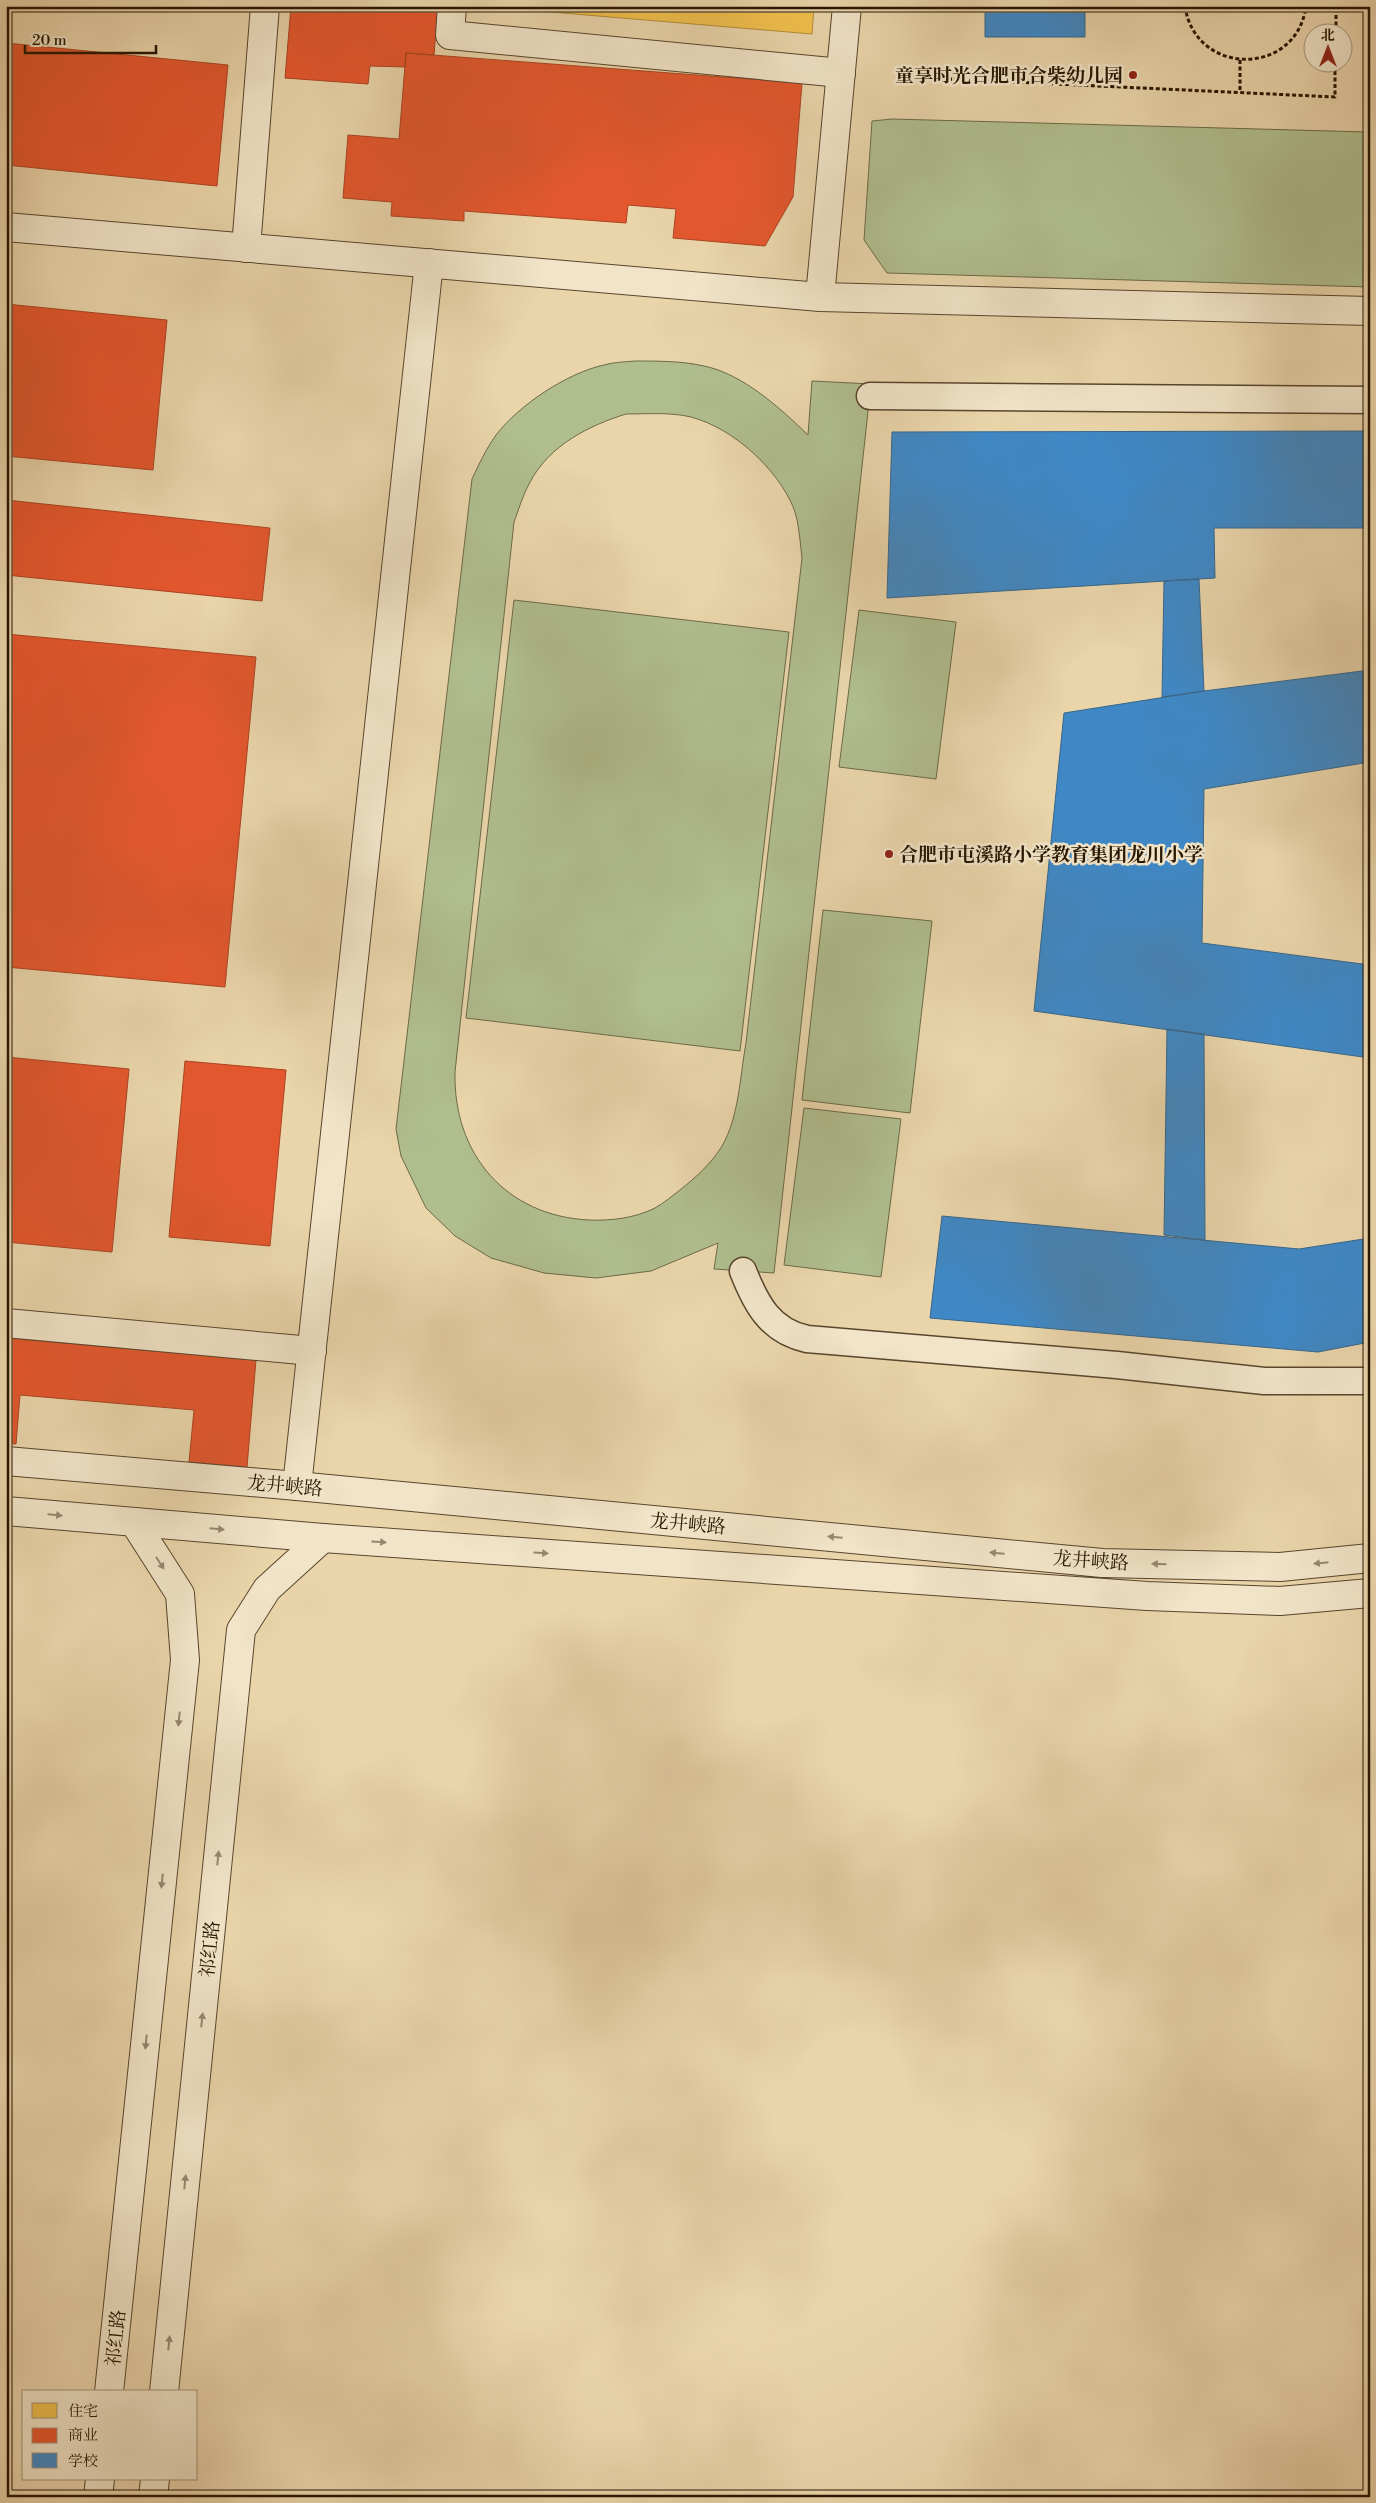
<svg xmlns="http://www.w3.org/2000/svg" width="1376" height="2503" font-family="'Libre Bodoni','Noto Serif SC',serif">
	<rect width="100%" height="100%" fill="#ead5ab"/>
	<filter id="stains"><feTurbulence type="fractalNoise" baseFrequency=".004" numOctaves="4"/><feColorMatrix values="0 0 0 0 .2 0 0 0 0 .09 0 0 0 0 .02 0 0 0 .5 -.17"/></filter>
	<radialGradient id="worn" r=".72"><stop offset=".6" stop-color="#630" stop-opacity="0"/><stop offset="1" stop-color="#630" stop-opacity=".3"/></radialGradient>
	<path fill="#b0be8e" stroke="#6c6a48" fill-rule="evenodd" d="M 1370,88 L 1370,287 L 887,273 L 864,240 L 872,121 L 892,119 L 1368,132 Z
		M 635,361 C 658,361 682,361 704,366 C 743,374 780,408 808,435 L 812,381 L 871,384 L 774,1273 L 714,1269 L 718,1243 L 651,1271 L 596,1278 L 544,1273 L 491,1258 L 455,1236 L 426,1208 L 401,1156 L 396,1129 L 472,479 C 479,464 486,449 496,435 C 519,405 567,373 604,365 C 614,362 625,362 635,361 ZM 626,414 C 648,414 670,412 691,417 C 733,428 778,469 794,509 C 799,523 800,542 802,558 L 746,1043 C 740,1076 739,1117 722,1146 C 712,1163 695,1178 680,1190 C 672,1196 664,1203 655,1208 C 635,1218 611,1221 589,1220 C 506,1216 453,1154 455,1072 L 514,522 C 519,509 523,494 530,482 C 550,445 588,426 626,414 Z
		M 514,600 L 789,632 L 740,1051 L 466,1018 Z
		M 859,610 L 956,622 L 936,779 L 839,767 Z
		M 823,910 L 932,921 L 910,1113 L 802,1100 Z
		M 804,1108 L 901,1119 L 881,1277 L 784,1265 Z"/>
	<path fill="#f2c14e" stroke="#b58e37" d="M 479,6 L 814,6 L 812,34 Z"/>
	<path fill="#e4572e" stroke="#ab4421" d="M 291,6 L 438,6 L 434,55 L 406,53 L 405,67 L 370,66 L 368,84 L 285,78 Z
		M 6,43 L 228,65 L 217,186 L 6,165 Z
		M 406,53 L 802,83 L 793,197 L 765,246 L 673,238 L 676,209 L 628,205 L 626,223 L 464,211 L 464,221 L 391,216 L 392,202 L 343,198 L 348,135 L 399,139 Z
		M 6,304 L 167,320 L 153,470 L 6,456 Z
		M 6,500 L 270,528 L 262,601 L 6,575 Z
		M 6,634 L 256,657 L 225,987 L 6,967 Z
		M 6,1057 L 129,1069 L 112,1252 L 6,1242 Z
		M 185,1061 L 286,1070 L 270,1246 L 169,1237 Z
		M 6,1338 L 256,1360 L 247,1467 L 189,1462 L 194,1410 L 20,1395 L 16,1444 L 6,1443 Z"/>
	<path fill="#3f88c5" stroke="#38668a" d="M 985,6 L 1085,6 L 1085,37 L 985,37 Z
		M 1370,431 L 1370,528 L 1214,528 L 1215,578 L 887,598 L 892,432 Z
		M 1199,579 L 1204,691 L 1162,697 L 1164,581 Z
		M 1370,670 L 1370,762 L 1204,789 L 1202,943 L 1370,965 L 1370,1058 L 1034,1011 L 1064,713 L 1204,691 Z
		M 1167,1029 L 1204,1034 L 1205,1240 L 1164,1235 Z
		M 942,1216 L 1299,1249 L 1370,1238 L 1370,1342 L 1318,1352 L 930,1318 Z"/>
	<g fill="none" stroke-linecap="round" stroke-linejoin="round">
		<defs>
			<path id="service" d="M 870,396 L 1370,400
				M 743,1271 C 756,1304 770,1331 807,1339 L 1117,1365 L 1264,1381 L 1370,1381"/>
			<path id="pedestrian" d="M 452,6 L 450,35 L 841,73
				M 246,248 L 265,6
				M 6,1323 L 312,1351"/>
			<path id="minor" d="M 6,227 L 820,297 L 1370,311
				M 820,297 L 847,6
				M 297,1486 L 429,263
				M 109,2392 L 185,1660 L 180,1594 L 134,1522
				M 164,2392 L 241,1630 L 267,1589 L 323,1538
				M 98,2497 L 100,2479
				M 153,2497 L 155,2479"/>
			<path id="tertiary" d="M 6,1461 L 297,1486 L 1102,1563 L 1280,1567 L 1370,1558
				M 6,1511 L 323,1538 L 1147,1596 L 1280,1601 L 1370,1593"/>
		</defs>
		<use href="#service" stroke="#58462c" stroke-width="29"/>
		<use href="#pedestrian" stroke="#58462c" stroke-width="30"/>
		<use href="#minor" stroke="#58462c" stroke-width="30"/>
		<use href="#tertiary" stroke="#58462c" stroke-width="30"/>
		<path stroke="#271602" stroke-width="3" stroke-dasharray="4 2.5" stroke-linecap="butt" d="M 1185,6 C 1195,77 1297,77 1306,6
			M 1336,32 L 1336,6
			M 1240,60 L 1240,92
			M 948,79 L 1335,97 L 1335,62"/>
		<use href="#service" stroke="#f1e4c8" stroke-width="26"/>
		<use href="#pedestrian" stroke="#f1e4c8" stroke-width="28"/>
		<use href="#minor" stroke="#f1e4c8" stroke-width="28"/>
		<use href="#tertiary" stroke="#f1e4c8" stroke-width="28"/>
	</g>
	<defs><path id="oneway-solid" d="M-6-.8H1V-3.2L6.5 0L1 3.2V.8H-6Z" transform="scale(1.25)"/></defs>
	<g fill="#96876f">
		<use href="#oneway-solid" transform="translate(55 1515) rotate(5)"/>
		<use href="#oneway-solid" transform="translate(217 1529) rotate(5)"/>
		<use href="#oneway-solid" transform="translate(835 1537) rotate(-175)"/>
		<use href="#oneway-solid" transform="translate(379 1542) rotate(4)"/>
		<use href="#oneway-solid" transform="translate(541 1553) rotate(4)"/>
		<use href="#oneway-solid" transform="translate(997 1553) rotate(-175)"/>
		<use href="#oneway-solid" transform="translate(160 1563) rotate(57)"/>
		<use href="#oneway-solid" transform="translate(1321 1563) rotate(174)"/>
		<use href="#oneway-solid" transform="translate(1159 1564) rotate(-179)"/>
		<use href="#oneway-solid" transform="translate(179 1719) rotate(96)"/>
		<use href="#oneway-solid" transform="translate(218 1858) rotate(-84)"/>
		<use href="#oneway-solid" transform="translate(162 1881) rotate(96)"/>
		<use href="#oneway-solid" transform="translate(202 2020) rotate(-84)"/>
		<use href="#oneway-solid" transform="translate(146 2042) rotate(96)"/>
		<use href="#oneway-solid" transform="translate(185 2182) rotate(-84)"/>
		<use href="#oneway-solid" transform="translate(169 2343) rotate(-84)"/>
	</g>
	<g fill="#8f2418" stroke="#f1e4c8" stroke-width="2">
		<circle cx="1133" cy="75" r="5"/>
		<circle cx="889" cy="854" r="5"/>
	</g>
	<g text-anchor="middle" stroke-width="5" stroke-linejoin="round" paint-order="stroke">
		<g font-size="19" font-weight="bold" fill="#271602" stroke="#f1e4c8" text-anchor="end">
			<text x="1123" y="82">童享时光合肥市合柴幼儿园</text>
			<text x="899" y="861" text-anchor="start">合肥市屯溪路小学教育集团龙川小学</text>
		</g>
		<g font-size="19" fill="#271602" stroke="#f1e4c8">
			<text transform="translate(285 1485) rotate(5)" y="7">龙井峡路</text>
			<text transform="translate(688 1523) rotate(5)" y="7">龙井峡路</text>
			<text transform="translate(1091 1560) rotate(4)" y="7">龙井峡路</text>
			<text transform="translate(209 1949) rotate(-84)" y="7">祁红路</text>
			<text transform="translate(115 2338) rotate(-84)" y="7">祁红路</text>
		</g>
	</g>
	<rect width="1376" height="2503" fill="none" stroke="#ead5ab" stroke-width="25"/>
	<rect x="8" y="8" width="1361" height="2488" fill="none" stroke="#271602" stroke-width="2.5"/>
	<rect x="12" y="12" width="1351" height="2478" fill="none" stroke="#271602"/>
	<rect x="22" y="2390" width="175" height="90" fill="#f1e4c8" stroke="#a09279"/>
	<rect x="32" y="2403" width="25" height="15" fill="#f2c14e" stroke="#a09279"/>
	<text x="68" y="2416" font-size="15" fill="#271602">住宅</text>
	<rect x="32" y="2428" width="25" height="15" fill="#e4572e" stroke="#a09279"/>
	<text x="68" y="2440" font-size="15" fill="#271602">商业</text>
	<rect x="32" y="2453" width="25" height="15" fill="#3f88c5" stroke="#a09279"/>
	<text x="68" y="2466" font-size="15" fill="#271602">学校</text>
	<g transform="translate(1328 48)"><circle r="24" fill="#f1e4c8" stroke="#a09279"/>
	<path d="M0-4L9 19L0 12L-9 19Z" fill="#8f2418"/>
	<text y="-8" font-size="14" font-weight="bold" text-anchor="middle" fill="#271602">北</text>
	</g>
	<path d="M25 45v8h131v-8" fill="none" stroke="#271602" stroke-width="2.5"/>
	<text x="32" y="45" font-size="15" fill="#271602" stroke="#f1e4c8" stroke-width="4" paint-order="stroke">20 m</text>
	<rect width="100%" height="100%" filter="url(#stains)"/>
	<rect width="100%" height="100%" fill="url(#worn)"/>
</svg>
